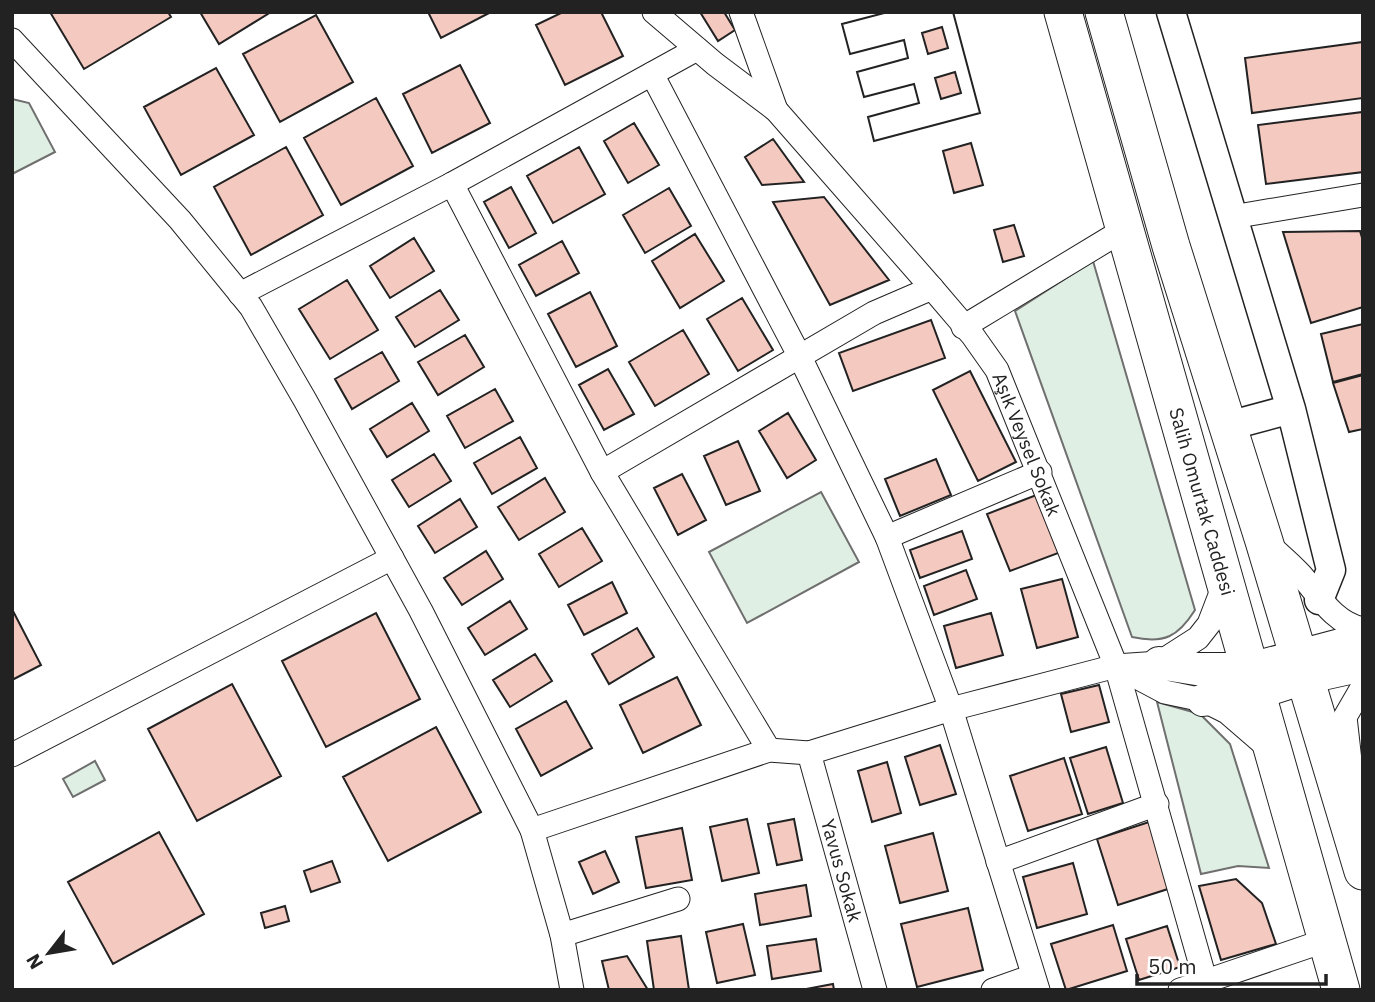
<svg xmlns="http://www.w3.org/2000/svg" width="1375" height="1002" font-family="'IBM Plex Sans',sans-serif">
	<rect width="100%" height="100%" fill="#fff"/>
	<path fill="#e0efe3" stroke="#6f6f6f" stroke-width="2" d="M 12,99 L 29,103 L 55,152 L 12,174 Z
		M 1093,261 L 1195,610 C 1178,637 1164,644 1132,637 L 1015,311 Z
		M 821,492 L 859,562 L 747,623 L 709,552 Z
		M 1157,702 L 1200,714 L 1230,744 L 1269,868 L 1238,866 L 1201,874 Z
		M 95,761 L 105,780 L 73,797 L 63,779 Z"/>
	<path fill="#f3c9c0" stroke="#222" stroke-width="2" fill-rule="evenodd" d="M 50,12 L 168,12 L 171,17 L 84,69 Z
		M 200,12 L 271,12 L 219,44 Z
		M 428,12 L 491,12 L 441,38 Z
		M 563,12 L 601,12 L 623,56 L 565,85 L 536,25 Z
		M 700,12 L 724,12 L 735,30 L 718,41 Z
		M 888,12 L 953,12 L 980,113 L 874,141 L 868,117 L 919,103 L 914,84 L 864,97 L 857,72 L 908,58 L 904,40 L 850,54 L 842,24 ZM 942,27 L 948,48 L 928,54 L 922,33 ZM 955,72 L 961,93 L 941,99 L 935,78 Z
		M 888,12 L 953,12 L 980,113 L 874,141 L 868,117 L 919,103 L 914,84 L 864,97 L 857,72 L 908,58 L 904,40 L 850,54 L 842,24 Z
		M 316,15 L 353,82 L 280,122 L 243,54 Z
		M 1363,42 L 1363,98 L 1252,113 L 1245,58 Z
		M 460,65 L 490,123 L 432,153 L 403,94 Z
		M 216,68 L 254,135 L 181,175 L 144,107 Z
		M 376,98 L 413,166 L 341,205 L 304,138 Z
		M 1363,112 L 1363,172 L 1266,184 L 1258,125 Z
		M 634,123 L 659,165 L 628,183 L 604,141 Z
		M 773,139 L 804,182 L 762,185 L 745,157 Z
		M 971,143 L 983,185 L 954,193 L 943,151 Z
		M 286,147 L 323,215 L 251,255 L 214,187 Z
		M 579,147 L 605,194 L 553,223 L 527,176 Z
		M 511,187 L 536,233 L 509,248 L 484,202 Z
		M 669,188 L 691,226 L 645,253 L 623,215 Z
		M 824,197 L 889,280 L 830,305 L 773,202 Z
		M 1014,225 L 1024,256 L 1003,262 L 994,230 Z
		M 1360,231 L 1363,241 L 1363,307 L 1311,323 L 1283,232 Z
		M 695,234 L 724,281 L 680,308 L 652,261 Z
		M 414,238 L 434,271 L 390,298 L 370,266 Z
		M 562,241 L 579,273 L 536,296 L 519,265 Z
		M 347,280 L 378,330 L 330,359 L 299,309 Z
		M 440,290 L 459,320 L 415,347 L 396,317 Z
		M 590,292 L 617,346 L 576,367 L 548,314 Z
		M 742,298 L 773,350 L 738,371 L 707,319 Z
		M 931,320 L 945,358 L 853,391 L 839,353 Z
		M 1363,324 L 1363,374 L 1333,382 L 1321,334 Z
		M 683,330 L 709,374 L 655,406 L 629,362 Z
		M 465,335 L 484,367 L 438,395 L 418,362 Z
		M 382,352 L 399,381 L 352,409 L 335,379 Z
		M 608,369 L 634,414 L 604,430 L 579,385 Z
		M 970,371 L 1016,462 L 978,481 L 933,390 Z
		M 1363,375 L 1363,429 L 1349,432 L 1333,383 Z
		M 495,389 L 513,421 L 465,448 L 447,416 Z
		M 412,403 L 429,431 L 387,457 L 370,429 Z
		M 788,413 L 816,460 L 787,478 L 759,431 Z
		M 520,437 L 537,468 L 492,494 L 474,463 Z
		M 738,441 L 760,491 L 726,505 L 704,456 Z
		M 434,454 L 451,481 L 409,507 L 392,480 Z
		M 936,459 L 951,495 L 900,516 L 885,479 Z
		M 682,474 L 706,520 L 678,535 L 654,488 Z
		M 545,478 L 565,512 L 519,540 L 498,507 Z
		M 1039,494 L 1061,552 L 1010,571 L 987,514 Z
		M 460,499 L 477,527 L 435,553 L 418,526 Z
		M 582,528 L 602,561 L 559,587 L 539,554 Z
		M 962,531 L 972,559 L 920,578 L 910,550 Z
		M 486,551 L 503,579 L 462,605 L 444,578 Z
		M 966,570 L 977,599 L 934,615 L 924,586 Z
		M 1062,579 L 1078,637 L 1037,648 L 1021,589 Z
		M 612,582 L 627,613 L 584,635 L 568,605 Z
		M 510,601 L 527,629 L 485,655 L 468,628 Z
		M 13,611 L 41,665 L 12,680 L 12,612 Z
		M 376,613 L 420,699 L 326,747 L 282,661 Z
		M 991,613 L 1003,655 L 956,668 L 944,626 Z
		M 637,628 L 654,657 L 609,684 L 592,654 Z
		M 535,654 L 552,681 L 510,707 L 493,680 Z
		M 677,677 L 701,725 L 643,753 L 620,705 Z
		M 232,684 L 281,776 L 197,821 L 148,729 Z
		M 1099,685 L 1109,722 L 1071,732 L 1061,694 Z
		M 566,701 L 592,748 L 541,776 L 516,729 Z
		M 436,727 L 481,812 L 388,861 L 343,777 Z
		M 940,745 L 956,794 L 920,805 L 905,757 Z
		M 1106,747 L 1123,803 L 1088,814 L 1070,758 Z
		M 1064,758 L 1082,814 L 1028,831 L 1010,776 Z
		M 887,762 L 901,813 L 872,822 L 858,771 Z
		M 747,819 L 759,873 L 722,881 L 710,827 Z
		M 794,819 L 802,860 L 777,865 L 768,824 Z
		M 1149,822 L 1171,888 L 1118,905 L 1097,839 Z
		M 682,828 L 692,880 L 646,888 L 636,837 Z
		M 159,832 L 204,914 L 113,964 L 68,882 Z
		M 933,833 L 948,891 L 900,903 L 885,846 Z
		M 605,851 L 619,882 L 593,894 L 579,862 Z
		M 332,861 L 340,882 L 311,892 L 304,871 Z
		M 1073,863 L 1087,914 L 1037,928 L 1023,877 Z
		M 1236,879 L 1262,903 L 1276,944 L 1221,960 L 1199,886 Z
		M 806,885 L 811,916 L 760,925 L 755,894 Z
		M 285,906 L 289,921 L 265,928 L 261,913 Z
		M 968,908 L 983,970 L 917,987 L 901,924 Z
		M 743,924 L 755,975 L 717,983 L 706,932 Z
		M 1113,925 L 1127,971 L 1066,990 L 1051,944 Z
		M 1167,926 L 1180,967 L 1139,980 L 1126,939 Z
		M 681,936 L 689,990 L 654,990 L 647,941 Z
		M 816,939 L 821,971 L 772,979 L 767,946 Z
		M 627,956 L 648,990 L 609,990 L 602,961 Z
		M 833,984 L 834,990 L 801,990 Z"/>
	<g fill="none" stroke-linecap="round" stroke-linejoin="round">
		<defs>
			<g id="minor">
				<path id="s1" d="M 654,12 L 715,64 L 776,110 L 932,288 L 973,336 L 997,370 L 1116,666 L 1208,990"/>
				<path d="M 741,12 L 776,110"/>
				<path d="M 12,40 L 180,220 L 251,307 L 305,400 L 421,611 L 532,830 L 562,935 L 572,990"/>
				<path d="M 652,74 L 800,357 L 887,537 L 951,709 L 1038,990"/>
				<path d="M 452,184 L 602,472 L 769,750"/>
				<path d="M 1232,217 L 1363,195"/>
				<path d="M 240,294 L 452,184 L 697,49"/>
				<path d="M 963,327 L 1125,229"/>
				<path d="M 602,472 L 874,313 L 932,288"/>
				<path d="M 887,537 L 1040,472"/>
				<path d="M 1268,544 C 1279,554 1291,564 1301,575 C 1319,596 1334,623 1363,629"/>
				<path d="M 1116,666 L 1165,692 L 1203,700 L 1227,712 L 1271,750"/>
				<path id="s2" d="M 809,753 L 875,990"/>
				<path d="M 12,755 L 392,558"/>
				<path d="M 1354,796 L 1345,717 L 1363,686"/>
				<path d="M 532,830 L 769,750 L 809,753 L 951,709 L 1116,666 L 1159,663 L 1198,638 L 1209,624 L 1224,585"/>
				<path d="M 998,862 L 1157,804"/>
				<path d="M 562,935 L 678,899"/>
				<path d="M 993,990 L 1033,976"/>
				<path d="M 1180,990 L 1327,940"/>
			</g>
			<path id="tertiary" d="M 1171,12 L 1291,409 L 1331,570 L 1319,600
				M 1228,426 L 1291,409"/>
			<path id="secondary" d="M 1159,663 L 1196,669 L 1250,669 L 1363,639
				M 1203,700 L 1257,693 L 1304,678 L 1363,665"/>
			<g id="primary">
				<path id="s3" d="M 1063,12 L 1341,990"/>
				<path d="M 1104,12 L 1171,246 L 1264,541 L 1363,871"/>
			</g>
		</defs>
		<use href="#minor" stroke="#222" stroke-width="25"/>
		<use href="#tertiary" stroke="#222" stroke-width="31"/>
		<use href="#secondary" stroke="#222" stroke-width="34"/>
		<use href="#primary" stroke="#222" stroke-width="39"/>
		<use href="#minor" stroke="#fff" stroke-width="23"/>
		<use href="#tertiary" stroke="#fff" stroke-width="28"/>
		<use href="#secondary" stroke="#fff" stroke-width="32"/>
		<use href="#primary" stroke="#fff" stroke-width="37"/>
	</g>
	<g text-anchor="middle" stroke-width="5" stroke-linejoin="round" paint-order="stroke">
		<g font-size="19" fill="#222" stroke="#fff">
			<text dy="7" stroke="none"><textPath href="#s1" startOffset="578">Aşık Veysel Sokak</textPath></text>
			<text dy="7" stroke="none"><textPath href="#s3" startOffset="509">Salih Omurtak Caddesi</textPath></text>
			<text dy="7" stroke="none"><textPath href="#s2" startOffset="122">Yavus Sokak</textPath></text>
		</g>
	</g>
	<rect width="1375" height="1002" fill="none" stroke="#222222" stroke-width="28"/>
	<g transform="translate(49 953) rotate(239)" stroke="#ffffff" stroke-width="5" paint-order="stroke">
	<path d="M0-5L12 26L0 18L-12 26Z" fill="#222222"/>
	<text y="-10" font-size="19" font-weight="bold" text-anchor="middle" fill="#222222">N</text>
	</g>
	<path d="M1137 974v10h189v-10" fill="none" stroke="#222222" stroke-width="3.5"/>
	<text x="1148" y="974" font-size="21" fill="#222222" stroke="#ffffff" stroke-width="5" paint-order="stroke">50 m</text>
</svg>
